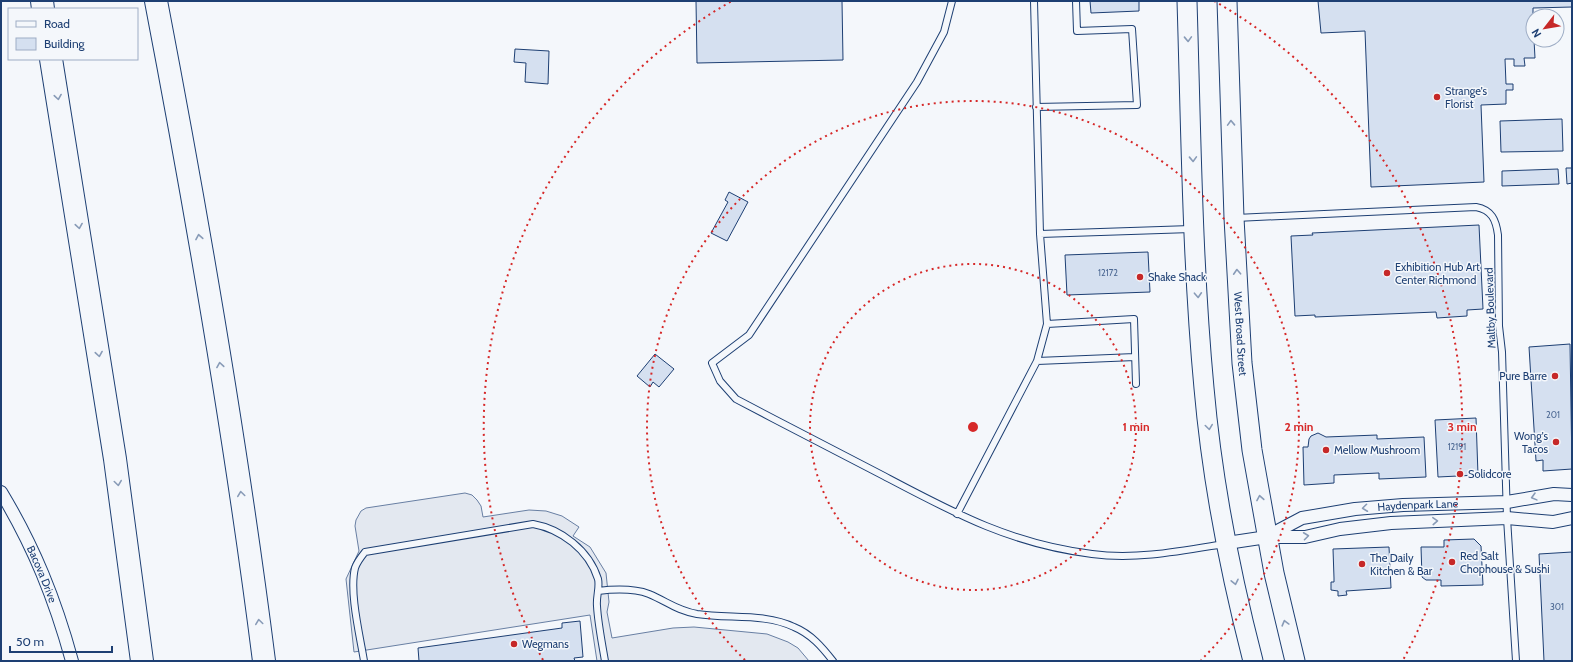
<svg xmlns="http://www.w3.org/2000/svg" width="1573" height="662" font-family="Cabin,sans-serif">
	<rect width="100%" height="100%" fill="#f4f7fb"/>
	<path fill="#e3e8f0" stroke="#687fa3" d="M 465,493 L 472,495 L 477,500 L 481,506 L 483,517 L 529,510 L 546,511 L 562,516 L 579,527 L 573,536 L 590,547 L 606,573 L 609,602 L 607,612 L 612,638 L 673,628 L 694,627 L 767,634 L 788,642 L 798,648 L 809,661 L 597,661 L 590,615 L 354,652 L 346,579 L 359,551 L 355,526 L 356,520 L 361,511 L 366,508 Z"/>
	<path fill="#d5e0f0" stroke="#1d3f73" d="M 696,1 L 842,1 L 843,60 L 697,63 Z
		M 1090,1 L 1139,1 L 1139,11 L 1091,13 Z
		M 1318,1 L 1572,1 L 1572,7 L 1533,8 L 1533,40 L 1534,40 L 1535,58 L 1524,58 L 1525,66 L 1514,66 L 1514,59 L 1505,59 L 1506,84 L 1513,84 L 1513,90 L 1506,90 L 1506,104 L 1481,105 L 1484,182 L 1371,187 L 1365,31 L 1321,33 Z
		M 515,49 L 549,51 L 548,84 L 525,82 L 526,63 L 514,62 Z
		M 1562,119 L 1563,151 L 1501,152 L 1500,121 Z
		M 1566,168 L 1572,168 L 1572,183 L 1567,184 Z
		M 1558,169 L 1559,184 L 1502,186 L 1502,171 Z
		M 729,192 L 748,202 L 727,241 L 711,233 L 728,202 L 725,200 Z
		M 1479,225 L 1483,309 L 1467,310 L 1467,316 L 1437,318 L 1436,312 L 1315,317 L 1315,315 L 1295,316 L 1291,236 L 1313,235 L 1312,233 Z
		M 1148,252 L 1150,292 L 1067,295 L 1065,255 Z
		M 1570,344 L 1572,469 L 1543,471 L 1543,460 L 1536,461 L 1529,347 Z
		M 655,354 L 674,369 L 659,387 L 653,382 L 650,387 L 637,376 Z
		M 1476,418 L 1478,475 L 1438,477 L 1435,420 Z
		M 1318,433 L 1326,437 L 1377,435 L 1377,439 L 1424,437 L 1426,477 L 1379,479 L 1379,473 L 1334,475 L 1334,483 L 1304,485 L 1303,447 L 1308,447 L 1309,439 L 1311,436 Z
		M 1474,539 L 1481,546 L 1483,585 L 1441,586 L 1441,580 L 1426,580 L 1422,577 L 1421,547 L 1444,547 L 1444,540 Z
		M 1389,547 L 1391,588 L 1346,591 L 1347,595 L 1338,596 L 1338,591 L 1331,590 L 1331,582 L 1334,582 L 1334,578 L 1333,549 Z
		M 1572,552 L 1572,661 L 1544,661 L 1539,554 Z
		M 580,621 L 583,657 L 574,658 L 575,661 L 419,661 L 418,648 L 562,628 L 562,623 Z"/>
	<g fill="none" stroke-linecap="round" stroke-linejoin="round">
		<defs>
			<path id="service" d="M 952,1 L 944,32 L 917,82 L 749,335 L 712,363 L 720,381 L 736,399 C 785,425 834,450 884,476 C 954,513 1011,544 1092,554 C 1136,560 1181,551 1224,544
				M 1034,1 L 1040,234 L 1191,229
				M 1036,107 L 1137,105 L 1132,29 L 1077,31 L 1076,1
				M 1236,218 L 1476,207 C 1492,210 1496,220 1498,235 L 1499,326 L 1502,352 L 1507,518 L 1516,661
				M 1047,324 L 1134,319 L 1136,384
				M 1037,361 L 1135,357
				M 957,514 L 1037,361 L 1047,324 L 1040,234
				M 598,591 C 615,589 633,588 649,594 C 668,602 676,610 697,614 C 729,619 765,613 794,627 C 811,634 822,647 833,661
				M 364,661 C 360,636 349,592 355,568 C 357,562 361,557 365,552 L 533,524 C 561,529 589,550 598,579 C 600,587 596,597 597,606 C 598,624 602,643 605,661"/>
			<g id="minor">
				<path id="s1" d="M 1,492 C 34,547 55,599 72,661"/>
				<path id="s2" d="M 1270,535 L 1302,518 L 1355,509 L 1403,505 L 1507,502 L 1554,494 L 1572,495"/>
				<path d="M 1227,543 L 1267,537 L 1305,537 L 1340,529 L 1391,523 L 1507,518 L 1553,522 L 1572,518"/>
			</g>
			<g id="primary">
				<path d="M 1187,1 C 1191,130 1192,260 1204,388 C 1212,480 1230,572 1253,661"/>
				<path id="s3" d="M 1227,1 L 1234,218 L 1242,363 L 1252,450 L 1274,573 L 1295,661"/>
			</g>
			<path id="motorway" d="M 42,1 L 43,9
				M 156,1 C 198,220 236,440 264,661
				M 51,59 L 115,459 L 142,661"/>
		</defs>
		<use href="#service" stroke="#1d3f73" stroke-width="8"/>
		<use href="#minor" stroke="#1d3f73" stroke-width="14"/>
		<use href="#primary" stroke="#1d3f73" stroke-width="21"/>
		<use href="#motorway" stroke="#1d3f73" stroke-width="24"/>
		<use href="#service" stroke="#f4f7fb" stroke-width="6"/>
		<use href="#minor" stroke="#f4f7fb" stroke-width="12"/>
		<use href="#primary" stroke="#f4f7fb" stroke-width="19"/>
		<use href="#motorway" stroke="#f4f7fb" stroke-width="22"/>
	</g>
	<defs><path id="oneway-chevron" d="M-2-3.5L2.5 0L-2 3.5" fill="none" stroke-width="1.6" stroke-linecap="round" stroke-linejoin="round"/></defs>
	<g stroke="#889bb7">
		<use href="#oneway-chevron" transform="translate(1188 39) rotate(88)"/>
		<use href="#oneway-chevron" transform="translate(58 97) rotate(81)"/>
		<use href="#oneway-chevron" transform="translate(1231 123) rotate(-92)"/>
		<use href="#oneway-chevron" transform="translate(1193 159) rotate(88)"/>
		<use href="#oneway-chevron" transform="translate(79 226) rotate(81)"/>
		<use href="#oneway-chevron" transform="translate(199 237) rotate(-100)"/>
		<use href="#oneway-chevron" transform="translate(1237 272) rotate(-93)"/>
		<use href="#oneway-chevron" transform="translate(1198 295) rotate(87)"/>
		<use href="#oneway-chevron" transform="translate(99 354) rotate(81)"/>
		<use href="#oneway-chevron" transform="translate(220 365) rotate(-99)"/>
		<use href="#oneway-chevron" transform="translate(1209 427) rotate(82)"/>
		<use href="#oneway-chevron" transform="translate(118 483) rotate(82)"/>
		<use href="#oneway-chevron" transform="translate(241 494) rotate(-98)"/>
		<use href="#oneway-chevron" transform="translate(1534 497) rotate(165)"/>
		<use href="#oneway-chevron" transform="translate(1260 498) rotate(-100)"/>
		<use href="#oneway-chevron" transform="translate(1365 508) rotate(173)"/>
		<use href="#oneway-chevron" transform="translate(1435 521) rotate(-3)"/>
		<use href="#oneway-chevron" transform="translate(1306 536) rotate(-7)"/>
		<use href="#oneway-chevron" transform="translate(1235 582) rotate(78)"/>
		<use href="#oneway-chevron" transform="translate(259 622) rotate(-98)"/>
		<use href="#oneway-chevron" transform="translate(1285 623) rotate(-105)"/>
	</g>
	<g fill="none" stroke="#d62828" stroke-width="2" stroke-dasharray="2 4">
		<circle cx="973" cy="427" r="163"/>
		<path d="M745 660A326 326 0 1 1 1201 660"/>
		<path d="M543 660A489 489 0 0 1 732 1M1214 1A489 489 0 0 1 1403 660"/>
	</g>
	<g fill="#c62828" stroke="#f4f7fb" stroke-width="1.5">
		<circle cx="1437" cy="97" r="4"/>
		<circle cx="1387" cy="273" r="4"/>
		<circle cx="1140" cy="277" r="4"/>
		<circle cx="1555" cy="376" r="4"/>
		<circle cx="1556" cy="442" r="4"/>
		<circle cx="1326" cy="450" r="4"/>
		<circle cx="1460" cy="474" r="4"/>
		<circle cx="1452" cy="562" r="4"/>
		<circle cx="1362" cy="564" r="4"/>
		<circle cx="514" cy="644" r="4"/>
	</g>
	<g text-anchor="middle" stroke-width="3" stroke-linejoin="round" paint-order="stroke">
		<g font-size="9" fill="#4b6792">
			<text x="1108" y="276">12172</text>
			<text x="1553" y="418">201</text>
			<text x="1457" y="450">12191</text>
			<text x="1557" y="610">301</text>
		</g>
		<g font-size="11" fill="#1d3f73" stroke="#f4f7fb" text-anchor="start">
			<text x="1445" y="95">Strange's<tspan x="1445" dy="13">Florist</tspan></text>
			<text x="1395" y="271">Exhibition Hub Art<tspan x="1395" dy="13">Center Richmond</tspan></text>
			<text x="1148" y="281">Shake Shack</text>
			<text x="1547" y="380" text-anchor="end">Pure Barre</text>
			<text x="1548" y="440" text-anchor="end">Wong's<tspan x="1548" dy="13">Tacos</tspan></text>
			<text x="1334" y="454">Mellow Mushroom</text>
			<text x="1468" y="478">Solidcore</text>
			<text x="1460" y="560">Red Salt<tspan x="1460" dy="13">Chophouse &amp; Sushi</tspan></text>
			<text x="1370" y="562">The Daily<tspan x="1370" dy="13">Kitchen &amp; Bar</tspan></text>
			<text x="522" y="648">Wegmans</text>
		</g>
		<g font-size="11" fill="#1d3f73" stroke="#f4f7fb">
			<text transform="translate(1490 308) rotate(-92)" y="4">Maltby Boulevard</text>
			<text dy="4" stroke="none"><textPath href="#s3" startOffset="333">West Broad Street</textPath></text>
			<text dy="4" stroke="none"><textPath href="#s2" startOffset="153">Haydenpark Lane</textPath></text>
			<text dy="4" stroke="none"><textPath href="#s1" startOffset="92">Bacova Drive</textPath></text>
		</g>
	</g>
	<circle cx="973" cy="427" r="6" fill="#d62828" stroke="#f4f7fb" stroke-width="2"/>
	<g font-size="12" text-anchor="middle" font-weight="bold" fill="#d62828" stroke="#f4f7fb" stroke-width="3" stroke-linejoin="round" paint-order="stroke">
		<text x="1136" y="431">1 min</text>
		<text x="1299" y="431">2 min</text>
		<text x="1462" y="431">3 min</text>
	</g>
	<rect width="1573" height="662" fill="none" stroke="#1d3f73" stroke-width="4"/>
	<rect x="8" y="8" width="130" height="52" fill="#f4f7fb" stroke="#9eadc5"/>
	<rect x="16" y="21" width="20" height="6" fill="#f4f7fb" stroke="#9eadc5"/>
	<text x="44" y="28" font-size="12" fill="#1d3f73">Road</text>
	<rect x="16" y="38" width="20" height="12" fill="#d5e0f0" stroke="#9eadc5"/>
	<text x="44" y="48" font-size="12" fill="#1d3f73">Building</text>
	<g transform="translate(1545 28) rotate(239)"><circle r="19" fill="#f4f7fb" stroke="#9eadc5"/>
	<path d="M0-3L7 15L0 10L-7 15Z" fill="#c62828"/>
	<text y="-6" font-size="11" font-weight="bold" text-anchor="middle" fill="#1d3f73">N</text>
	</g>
	<path d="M10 646v6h102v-6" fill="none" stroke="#1d3f73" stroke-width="2"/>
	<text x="16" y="646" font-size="12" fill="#1d3f73" stroke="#f4f7fb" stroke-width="3" paint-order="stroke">50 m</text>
</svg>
